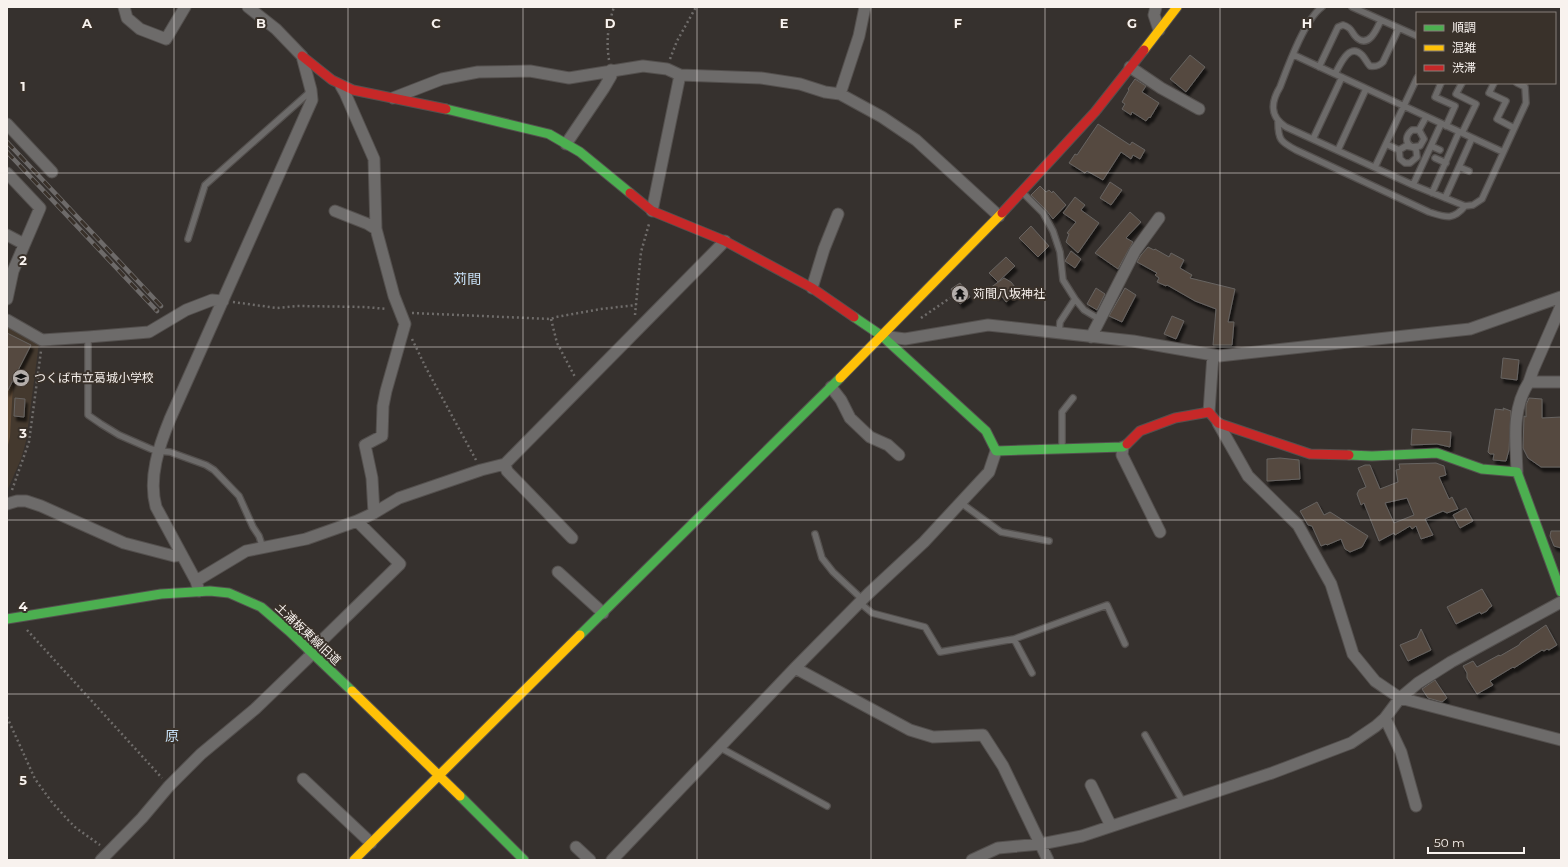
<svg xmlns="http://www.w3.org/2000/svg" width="1568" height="867" font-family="Montserrat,'Noto Sans JP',sans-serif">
	<defs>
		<filter id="shadow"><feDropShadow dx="2.5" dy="4.5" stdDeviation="1" flood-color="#0009"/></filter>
	</defs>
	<rect width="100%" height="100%" fill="#36312e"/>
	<path fill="#44392e" d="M 7,325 L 39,343 L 26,441 L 21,459 L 7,491 Z"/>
	<path fill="#604b37" d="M 7,382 L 13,385 L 10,437 L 7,449 Z"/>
	<path fill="#544a41" stroke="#676361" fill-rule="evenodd" filter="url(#shadow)" d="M 1190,55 L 1205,67 L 1186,92 L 1170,79 Z
		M 1135,79 L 1146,86 L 1142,92 L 1159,103 L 1150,118 L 1149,117 L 1146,121 L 1132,112 L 1131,115 L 1122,109 L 1125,104 L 1122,102 L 1129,90 L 1128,89 Z
		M 1098,124 L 1130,145 L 1132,142 L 1145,150 L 1140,159 L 1133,155 L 1131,159 L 1121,152 L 1103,180 L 1087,171 L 1085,173 L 1069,163 L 1075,154 L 1077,155 Z
		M 1110,182 L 1122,190 L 1111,205 L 1100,198 Z
		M 1040,186 L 1046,192 L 1049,190 L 1052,193 L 1053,191 L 1066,205 L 1053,219 L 1046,210 L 1031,195 Z
		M 1075,197 L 1085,205 L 1081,210 L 1099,223 L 1078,253 L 1066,242 L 1069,234 L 1067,233 L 1076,222 L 1063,213 Z
		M 1130,212 L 1141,222 L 1126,238 L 1133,242 L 1118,269 L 1095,253 Z
		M 1031,226 L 1049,246 L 1038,257 L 1019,238 Z
		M 1148,247 L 1154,250 L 1155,249 L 1169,257 L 1171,253 L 1184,260 L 1180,268 L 1192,275 L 1190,278 L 1235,289 L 1228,322 L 1234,322 L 1232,345 L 1213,345 L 1216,309 L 1195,301 L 1167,285 L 1166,286 L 1157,282 L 1159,278 L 1155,275 L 1157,273 L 1137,262 L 1141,255 Z
		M 1071,251 L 1081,259 L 1075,268 L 1065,261 Z
		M 1006,257 L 1015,266 L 998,282 L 989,273 Z
		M 1004,278 L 1011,282 L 1019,292 L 1006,302 L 1000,294 L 997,296 L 990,288 Z
		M 960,283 L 970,297 L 960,304 L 951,289 Z
		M 1096,288 L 1105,294 L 1097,310 L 1087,304 Z
		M 1125,288 L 1136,295 L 1122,322 L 1109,316 Z
		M 1172,316 L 1184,321 L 1176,339 L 1164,334 Z
		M 7,333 L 31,345 L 7,392 Z
		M 1503,358 L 1519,360 L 1517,380 L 1501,378 Z
		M 15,398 L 25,399 L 24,417 L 14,416 Z
		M 1529,398 L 1542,399 L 1542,418 L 1561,417 L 1561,467 L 1541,467 L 1528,458 L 1523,448 L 1524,416 L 1526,417 L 1526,405 Z
		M 1503,408 L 1511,411 L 1509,450 L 1506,461 L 1493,460 L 1494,454 L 1490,454 L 1488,452 L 1495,409 L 1504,410 Z
		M 1412,429 L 1451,432 L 1450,447 L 1437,444 L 1411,445 Z
		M 1280,458 L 1299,460 L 1300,479 L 1267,481 L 1267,459 Z
		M 1436,463 L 1444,466 L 1446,475 L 1439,477 L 1449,499 L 1452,497 L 1458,509 L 1447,513 L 1443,511 L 1425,519 L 1433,535 L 1421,539 L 1416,526 L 1412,529 L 1410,526 L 1395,535 L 1394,533 L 1379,541 L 1364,503 L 1361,505 L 1357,494 L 1359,490 L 1366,487 L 1358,468 L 1365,465 L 1370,465 L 1380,489 L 1398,482 L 1396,470 L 1400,469 L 1399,464 ZM 1407,498 L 1414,515 L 1394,523 L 1385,503 Z
		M 1317,502 L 1324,515 L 1330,512 L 1368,536 L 1362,547 L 1350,552 L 1345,549 L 1341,539 L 1327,545 L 1326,544 L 1321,546 L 1312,526 L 1308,525 L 1300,511 Z
		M 1466,508 L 1473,521 L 1460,528 L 1453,515 Z
		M 1551,531 L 1561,531 L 1561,548 L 1554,546 L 1550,536 Z
		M 1482,589 L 1492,606 L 1489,608 L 1487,611 L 1481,614 L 1480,612 L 1456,624 L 1447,607 Z
		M 1546,625 L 1557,645 L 1549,650 L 1547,649 L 1544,651 L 1542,650 L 1514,668 L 1513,667 L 1490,681 L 1493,685 L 1477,694 L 1467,678 L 1467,673 L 1463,666 L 1473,661 L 1477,667 L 1499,655 L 1500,656 L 1519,645 L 1521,642 Z
		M 1421,629 L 1431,650 L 1408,661 L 1400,645 L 1417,638 Z
		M 1435,680 L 1447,698 L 1442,702 L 1428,698 L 1422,689 Z"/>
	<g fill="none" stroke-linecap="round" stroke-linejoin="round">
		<defs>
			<path id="lane" d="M 1322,7 C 1305,19 1288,66 1280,87 C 1271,102 1269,116 1286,127 L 1413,185 L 1465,206 L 1473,205 L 1482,199 L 1526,103 L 1525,87 L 1517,83
				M 1352,7 L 1417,36
				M 1294,55 L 1503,152
				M 1319,67 L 1338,27 L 1343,25 C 1353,28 1351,33 1357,38 C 1369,48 1377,29 1381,20
				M 1335,74 C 1340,65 1349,42 1362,55 C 1365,58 1367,63 1370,66 C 1376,67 1379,66 1383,62 L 1399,28
				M 1441,83 L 1435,97 L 1455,106 L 1446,126
				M 1462,83 L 1456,94 L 1476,104 L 1462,133
				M 1494,83 L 1489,93 L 1506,101 L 1497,119 L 1514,128
				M 1278,122 C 1278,140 1281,142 1296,150 L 1429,212 C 1445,217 1453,221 1465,206
				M 1313,139 L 1342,77
				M 1386,144 L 1399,150
				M 1431,146 L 1440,150
				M 1412,147 L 1416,149 L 1417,157 L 1410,163 L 1405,163 L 1400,159 L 1399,150 L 1406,146 L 1412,147 C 1404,142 1406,135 1412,130 L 1419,130 L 1426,117
				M 1412,147 L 1420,146 L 1424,139 L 1419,130
				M 1338,150 L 1366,89
				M 1435,158 L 1446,163
				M 1375,167 L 1417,78
				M 1459,167 L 1469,171
				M 1413,185 L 1441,124
				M 1023,193 L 1043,213 L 1053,231 L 1060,252 L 1063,280 L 1075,299 L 1084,310 L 1099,319
				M 1432,193 L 1459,132
				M 1445,198 L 1472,138
				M 188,239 L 205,185 L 311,91
				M 1059,333 L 1060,322 L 1075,299
				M 88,337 L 88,415 L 101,424 L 119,435 L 151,449 L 158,451 L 170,452 L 206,465 L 214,470 L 239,496 L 253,527 L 259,536 L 263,548
				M 1062,447 L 1062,412 L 1073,398
				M 961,503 L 1001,532 L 1049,541
				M 815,534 L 822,558 L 833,572 L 863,600
				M 860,603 L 872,613 L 925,627 L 940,652 L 1014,639 L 1032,673
				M 1014,639 L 1107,605 L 1125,644
				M 1145,735 L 1183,802
				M 719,747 L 827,806"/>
			<path id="street" d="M 124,7 L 127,18 L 140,29 L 166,39 L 185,7
				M 1156,7 L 1154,15 L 1159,30
				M 1130,67 L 1161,88 L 1199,109
				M 341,86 L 345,93 L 374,159 L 376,229 L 394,296 L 405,324 L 386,391 L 383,406 L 382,436 L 365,445 L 372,478 L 374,513
				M 840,94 L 859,36 L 865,7
				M 393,98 L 442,79 L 478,72 L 530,71 L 569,78 L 643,66 L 667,69 L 680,75 L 761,78 L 800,84 L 825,92 L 840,94 L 882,117 L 916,140 L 999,216
				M 7,124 L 52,172
				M 566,144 L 604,88 L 611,76 L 611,70
				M 7,173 L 40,208 L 13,271 L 7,299
				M 335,211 L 368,224 L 376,229
				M 652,211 L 680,75
				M 7,235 L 24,244
				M 812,288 L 824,249 L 838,214
				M 1561,306 L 1533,370 L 1529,382 L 1561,382
				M 7,320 L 42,340 L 88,337 L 149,332 L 186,310 L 212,300 L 223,301
				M 882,336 L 905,339 L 988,325 L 1133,341 L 1219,356 L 1470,329 L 1561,297
				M 1091,337 L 1135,251 L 1159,218
				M 831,387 L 841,400 L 850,418 L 870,437 L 888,445 L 899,455
				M 1209,412 L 1213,355
				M 1218,423 L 1248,476 L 1298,525 L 1331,584 L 1353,654 L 1375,681 L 1400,698 L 1561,740
				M 1123,447 L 1122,455 L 1160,532
				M 505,464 L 507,471 L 572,538
				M 1517,472 C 1516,441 1511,410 1529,382
				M 7,504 L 17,501 L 26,501 L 41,506 L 124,543 L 174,556 L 182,555
				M 558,572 L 603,613
				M 196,581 L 246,551 L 306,539 L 357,521 L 374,513 L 399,498 L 481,470 L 505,464 L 725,241
				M 199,591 L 196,581 L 156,507 C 148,478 159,446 170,419 L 312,100 L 311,90 L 302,56 L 276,29 L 248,7
				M 310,652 L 400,564 L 357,521
				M 795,668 L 910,730 L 933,737 L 983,735 L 1003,766 L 1048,860
				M 1385,718 L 1401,752 L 1416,806
				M 303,779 L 371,843
				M 1091,785 L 1111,826
				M 576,847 L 590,860
				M 101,860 L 142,818 L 169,786 L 201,754 L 255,709 L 312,654
				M 612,860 L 795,668 L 868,594 L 924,542 L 989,472 L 996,451
				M 972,860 L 998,848 L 1041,844 L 1082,836 L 1272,773 L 1351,743 L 1376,726 L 1385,718 L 1400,698 L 1418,683 L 1451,662 L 1561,602"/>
			<path id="fast" d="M 446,109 L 549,134 L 580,152 L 630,193
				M 854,317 L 882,336 L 986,431 L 996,451 L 1123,447 L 1127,444
				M 1349,455 L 1372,456 L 1437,453 L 1482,469 L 1517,472 L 1561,592
				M 7,619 L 161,594 L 210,591 L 229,593 L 261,607 L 289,631 L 352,691
				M 580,635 L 840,378
				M 460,796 L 524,860"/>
			<path id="slow" d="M 1144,50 L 1177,7
				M 840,378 L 1002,213
				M 352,691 L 460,796
				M 354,860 L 580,635"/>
			<path id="jam" d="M 302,56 L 332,80 L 353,90 L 446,109
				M 630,193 L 652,211 L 725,241 L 812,288 L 854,317
				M 1002,213 L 1095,112 L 1144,50
				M 1127,444 L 1140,431 L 1175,418 L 1209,412 L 1218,423 L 1310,454 L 1349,455"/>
		</defs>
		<use href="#lane" stroke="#54504e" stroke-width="8"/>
		<use href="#street" stroke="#54504e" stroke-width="13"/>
		<use href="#fast" stroke="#54504e" stroke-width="11"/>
		<use href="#slow" stroke="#54504e" stroke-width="11"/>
		<use href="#jam" stroke="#54504e" stroke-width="11"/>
		<path stroke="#6f6c6a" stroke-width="2.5" stroke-dasharray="2 3" stroke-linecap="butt" d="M 670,59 L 677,41 L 696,7
			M 609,60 C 606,41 608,25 614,7
			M 233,302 L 277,308 L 297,306 L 365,307 L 387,309
			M 412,313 L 551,319 L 556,317 L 601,309 L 636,305
			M 635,315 L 641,252 L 649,224
			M 921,318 L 950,298
			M 551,319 L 557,343 L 575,377
			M 412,339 L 426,368 L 476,460
			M 12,490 L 29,442 L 41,351
			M 27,630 L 162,778
			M 7,717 L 35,779 L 51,801 L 67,819 L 76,828 L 100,845"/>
		<use href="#lane" stroke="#6d6b6a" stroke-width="5.5"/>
		<use href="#street" stroke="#6d6b6a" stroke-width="11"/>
		<use href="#fast" stroke="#4caf50" stroke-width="9"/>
		<use href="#slow" stroke="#ffc107" stroke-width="9"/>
		<use href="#jam" stroke="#c62828" stroke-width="9"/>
		<defs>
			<path id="rail" d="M 7,142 L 161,306
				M 7,152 L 157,311"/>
		</defs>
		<use href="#rail" stroke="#6d6a69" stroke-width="4.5"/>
		<use href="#rail" stroke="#39312a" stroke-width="3" stroke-dasharray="9" stroke-linecap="butt"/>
	</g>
	<path fill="none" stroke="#f8f2ee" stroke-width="1" stroke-opacity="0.55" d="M 174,7 L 174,860M 348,7 L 348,860M 523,7 L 523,860M 697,7 L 697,860M 871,7 L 871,860M 1045,7 L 1045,860M 1220,7 L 1220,860M 1394,7 L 1394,860M 7,173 L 1561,173M 7,347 L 1561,347M 7,520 L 1561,520M 7,694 L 1561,694"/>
	<defs>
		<symbol id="temple-disc" viewBox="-11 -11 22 22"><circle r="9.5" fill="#b4aeab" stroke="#39312a"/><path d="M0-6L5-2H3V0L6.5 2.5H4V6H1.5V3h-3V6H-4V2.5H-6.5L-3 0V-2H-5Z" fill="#111"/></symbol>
		<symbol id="school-disc" viewBox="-11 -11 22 22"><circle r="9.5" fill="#b4aeab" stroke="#39312a"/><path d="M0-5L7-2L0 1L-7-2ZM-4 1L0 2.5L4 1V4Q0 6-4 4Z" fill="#111"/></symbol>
	</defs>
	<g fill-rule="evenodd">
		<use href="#temple-disc" x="950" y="284" width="20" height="20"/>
		<use href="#school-disc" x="11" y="368" width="20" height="20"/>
	</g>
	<g text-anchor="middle" stroke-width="4" stroke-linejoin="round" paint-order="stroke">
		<g font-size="12" fill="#f8f2ee" stroke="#39312a" text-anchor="start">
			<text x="973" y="298">苅間八坂神社</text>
			<text x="34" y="382">つくば市立葛城小学校</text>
		</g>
		<g font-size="12" fill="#f8f2ee" stroke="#39312a">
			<text transform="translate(308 634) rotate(43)" y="4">土浦板東線旧道</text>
		</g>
		<g font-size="14" fill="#c7e0f6" stroke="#39312a">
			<text x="467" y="284">苅間</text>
			<text x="172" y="741">原</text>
		</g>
	</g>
	<g font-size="13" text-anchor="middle" font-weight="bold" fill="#f8f2ee" stroke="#39312a" stroke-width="4" stroke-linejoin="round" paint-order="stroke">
		<text x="87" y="28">A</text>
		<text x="261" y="28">B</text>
		<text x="436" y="28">C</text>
		<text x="610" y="28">D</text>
		<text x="784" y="28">E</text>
		<text x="958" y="28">F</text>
		<text x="1132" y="28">G</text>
		<text x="1307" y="28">H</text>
		<text x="23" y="91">1</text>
		<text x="23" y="265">2</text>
		<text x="23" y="438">3</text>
		<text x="23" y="611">4</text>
		<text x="23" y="785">5</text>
	</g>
	<rect width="1568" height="867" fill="none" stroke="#f8f2ee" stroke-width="16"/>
	<rect x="1416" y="12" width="140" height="72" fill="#39312a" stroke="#857e78"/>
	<rect x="1424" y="25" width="20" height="6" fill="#4caf50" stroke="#857e78"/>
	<text x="1452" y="32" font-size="12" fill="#f8f2ee">順調</text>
	<rect x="1424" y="45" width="20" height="6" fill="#ffc107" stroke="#857e78"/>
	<text x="1452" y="52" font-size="12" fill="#f8f2ee">混雑</text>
	<rect x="1424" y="65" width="20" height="6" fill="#c62828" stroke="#857e78"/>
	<text x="1452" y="72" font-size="12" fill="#f8f2ee">渋滞</text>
	<path d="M1428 847v6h96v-6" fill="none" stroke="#f8f2ee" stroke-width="2"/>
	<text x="1434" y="847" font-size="12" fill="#f8f2ee" stroke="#39312a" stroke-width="3" paint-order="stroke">50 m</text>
</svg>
